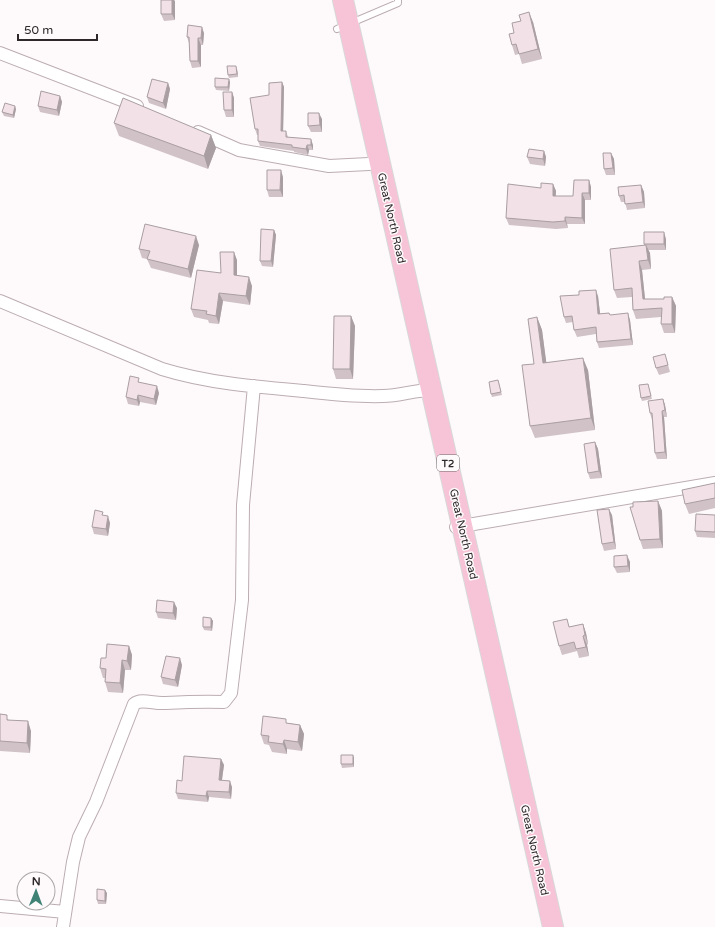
<svg xmlns="http://www.w3.org/2000/svg" width="715" height="927" font-family="'Varela Round',sans-serif">
	<rect width="100%" height="100%" fill="#fefafc"/>
	<g fill="none" stroke-linecap="round" stroke-linejoin="round">
		<defs>
			<path id="service" d="M 337,29 L 398,3 L 398,0"/>
			<path id="minor" d="M 0,53 L 137,106
				M 198,132 L 239,150 L 329,166 L 369,164
				M 0,301 L 162,369 C 207,383 257,387 304,391 C 330,394 357,397 383,396 C 400,396 415,390 431,390
				M 456,527 L 715,483
				M 0,906 L 65,912
				M 63,927 L 73,862 L 79,837 L 96,802 L 134,704 C 141,698 155,704 164,703 C 184,702 203,701 224,702 L 231,693 L 242,600 L 243,505 L 254,386"/>
			<path id="trunk" d="M 343,0 L 553,927"/>
		</defs>
		<use href="#service" stroke="#bcadb2" stroke-width="8"/>
		<use href="#minor" stroke="#bcadb2" stroke-width="14"/>
		<use href="#trunk" stroke="#d9d8d9" stroke-width="22"/>
		<use href="#service" stroke="#fff" stroke-width="6"/>
		<use href="#minor" stroke="#fff" stroke-width="12"/>
		<use href="#trunk" stroke="#f6c4d6" stroke-width="20"/>
	</g>
	<path fill="#d0c2c7" d="M 161,0 L 174,0 L 175,20 L 164,21 L 161,14 Z
		M 533,22 L 542,59 L 522,64 L 519,54 L 515,55 L 512,45 L 514,33 Z
		M 204,33 L 203,45 L 201,45 L 201,67 L 192,68 L 190,61 L 189,43 L 187,37 Z
		M 237,69 L 238,77 L 229,78 L 228,75 Z
		M 230,82 L 229,91 L 216,90 L 215,87 Z
		M 282,82 L 284,87 L 283,131 L 286,131 L 288,137 L 313,145 L 313,150 L 309,150 L 308,155 L 294,152 L 294,151 L 260,146 L 258,141 L 258,135 L 257,135 L 255,129 L 269,95 Z
		M 168,83 L 170,89 L 166,109 L 149,103 L 147,97 Z
		M 232,92 L 234,98 L 234,117 L 226,117 L 224,110 Z
		M 60,96 L 62,102 L 59,116 L 40,112 L 38,106 Z
		M 16,109 L 14,118 L 4,116 L 2,112 Z
		M 322,119 L 322,132 L 311,132 L 308,126 Z
		M 114,123 L 211,135 L 216,148 L 208,169 L 119,136 Z
		M 544,151 L 546,157 L 545,166 L 530,164 L 527,157 Z
		M 611,153 L 614,159 L 615,175 L 606,175 L 604,169 Z
		M 283,177 L 283,197 L 269,197 L 267,190 Z
		M 589,180 L 591,187 L 591,200 L 585,200 L 585,224 L 567,224 L 568,228 L 556,229 L 509,225 L 506,218 L 541,188 L 553,184 L 556,191 L 556,196 L 573,196 Z
		M 641,185 L 644,192 L 645,208 L 627,210 L 625,202 L 621,202 L 619,196 Z
		M 274,230 L 276,235 L 273,267 L 262,266 L 260,261 Z
		M 666,239 L 666,250 L 648,250 L 650,253 L 651,269 L 642,270 L 645,299 L 664,299 L 672,297 L 676,306 L 675,333 L 664,333 L 661,324 L 661,317 L 636,319 L 633,310 L 632,297 L 617,298 L 614,290 L 644,245 L 644,244 Z
		M 199,245 L 191,278 L 151,268 L 147,259 L 142,258 L 139,249 Z
		M 237,260 L 237,276 L 252,286 L 250,305 L 223,301 L 219,324 L 209,323 L 208,320 L 194,317 L 191,309 L 221,273 Z
		M 598,296 L 600,314 L 609,313 L 610,315 L 630,320 L 633,345 L 599,348 L 597,342 L 596,334 L 577,337 L 574,330 L 573,322 L 566,323 L 564,317 Z
		M 351,316 L 355,326 L 353,379 L 336,379 L 333,369 Z
		M 537,317 L 542,330 L 546,362 L 588,370 L 595,430 L 535,438 L 530,426 Z
		M 665,354 L 667,361 L 670,372 L 659,375 L 656,368 Z
		M 141,383 L 159,393 L 156,405 L 140,402 L 139,406 L 128,404 L 126,397 Z
		M 499,383 L 502,395 L 492,397 L 491,394 Z
		M 648,384 L 652,399 L 642,401 L 641,398 Z
		M 663,399 L 665,405 L 667,417 L 664,417 L 667,459 L 657,459 L 655,453 L 652,420 L 650,413 Z
		M 595,442 L 598,449 L 602,478 L 590,479 L 588,473 Z
		M 715,483 L 715,508 L 689,514 L 685,504 Z
		M 658,501 L 662,511 L 663,548 L 643,549 L 640,540 L 633,507 Z
		M 612,515 L 616,549 L 604,551 L 602,544 Z
		M 715,515 L 715,538 L 697,537 L 695,531 Z
		M 104,516 L 110,523 L 108,536 L 94,534 L 92,527 Z
		M 630,562 L 630,572 L 617,573 L 614,567 Z
		M 177,608 L 176,620 L 158,618 L 156,612 Z
		M 211,618 L 213,621 L 212,631 L 204,630 L 203,627 Z
		M 583,624 L 586,633 L 588,644 L 587,645 L 589,656 L 579,658 L 577,651 L 562,655 L 559,646 L 570,627 Z
		M 129,646 L 132,655 L 131,670 L 125,670 L 123,693 L 108,692 L 105,682 L 105,678 L 103,678 L 100,668 L 106,658 Z
		M 182,665 L 178,687 L 163,684 L 161,677 Z
		M 0,714 L 9,720 L 31,731 L 30,753 L 0,751 Z
		M 288,723 L 300,725 L 304,734 L 302,751 L 287,749 L 287,754 L 272,752 L 269,745 L 264,744 L 261,735 Z
		M 353,755 L 354,758 L 354,767 L 342,768 L 341,764 Z
		M 221,759 L 224,765 L 222,780 L 232,787 L 231,799 L 209,797 L 208,802 L 178,799 L 176,793 L 182,781 Z
		M 107,893 L 106,904 L 98,904 L 97,900 Z"/>
	<path fill="#a99ea2" d="M 172,0 L 174,0 L 175,1 L 175,20 L 172,14 Z
		M 529,12 L 533,22 L 542,59 L 538,49 Z
		M 202,27 L 204,33 L 203,45 L 201,38 Z
		M 198,38 L 201,45 L 201,67 L 198,61 Z
		M 236,66 L 237,69 L 238,77 L 237,74 Z
		M 229,79 L 230,82 L 229,91 L 228,87 Z
		M 282,82 L 284,87 L 283,136 L 281,131 Z
		M 168,83 L 170,89 L 166,109 L 163,103 Z
		M 232,92 L 234,98 L 234,117 L 232,110 Z
		M 60,96 L 62,102 L 59,116 L 57,110 Z
		M 15,106 L 16,109 L 14,118 L 13,115 Z
		M 319,113 L 322,119 L 322,132 L 320,125 Z
		M 211,135 L 216,148 L 208,169 L 204,156 Z
		M 311,139 L 313,145 L 313,150 L 311,145 Z
		M 307,145 L 309,150 L 308,155 L 306,149 Z
		M 544,151 L 546,157 L 545,166 L 543,159 Z
		M 611,153 L 614,159 L 615,175 L 613,168 Z
		M 281,170 L 283,177 L 283,197 L 280,190 Z
		M 589,180 L 591,187 L 591,200 L 589,193 Z
		M 553,184 L 556,191 L 555,203 L 553,196 Z
		M 641,185 L 644,192 L 645,208 L 643,202 Z
		M 582,193 L 585,200 L 585,224 L 582,218 Z
		M 565,217 L 567,224 L 568,228 L 565,221 Z
		M 274,230 L 276,235 L 273,267 L 271,261 Z
		M 664,232 L 666,239 L 666,250 L 664,244 Z
		M 196,236 L 199,245 L 191,278 L 188,269 Z
		M 646,245 L 650,253 L 651,269 L 648,260 Z
		M 234,252 L 237,260 L 237,284 L 234,275 Z
		M 639,261 L 642,270 L 646,308 L 643,299 Z
		M 249,277 L 252,286 L 250,305 L 246,296 Z
		M 596,290 L 598,296 L 601,321 L 598,314 Z
		M 219,293 L 223,301 L 219,324 L 216,316 Z
		M 672,297 L 676,306 L 675,333 L 672,324 Z
		M 628,313 L 630,320 L 633,345 L 631,339 Z
		M 351,316 L 355,326 L 353,379 L 350,369 Z
		M 537,317 L 542,330 L 548,375 L 543,363 Z
		M 583,358 L 588,370 L 595,430 L 591,418 Z
		M 157,386 L 159,393 L 156,405 L 154,399 Z
		M 138,395 L 140,402 L 139,406 L 137,400 Z
		M 663,399 L 665,405 L 667,417 L 665,410 Z
		M 662,411 L 664,417 L 667,459 L 665,452 Z
		M 595,442 L 598,449 L 602,478 L 599,471 Z
		M 658,501 L 662,511 L 663,548 L 660,539 Z
		M 609,509 L 612,515 L 616,549 L 614,542 Z
		M 108,516 L 110,523 L 108,536 L 106,529 Z
		M 627,555 L 630,562 L 630,572 L 628,566 Z
		M 174,602 L 177,608 L 176,620 L 173,613 Z
		M 211,618 L 213,621 L 212,631 L 211,627 Z
		M 583,624 L 586,633 L 588,644 L 585,635 Z
		M 583,636 L 587,645 L 589,656 L 586,647 Z
		M 129,646 L 132,655 L 131,670 L 127,661 Z
		M 180,658 L 182,665 L 178,687 L 175,680 Z
		M 122,660 L 125,670 L 123,693 L 120,683 Z
		M 28,721 L 31,731 L 30,753 L 27,743 Z
		M 300,725 L 304,734 L 302,751 L 298,742 Z
		M 284,740 L 287,749 L 287,754 L 283,744 Z
		M 353,755 L 354,758 L 354,767 L 353,764 Z
		M 221,759 L 224,765 L 221,786 L 219,780 Z
		M 230,781 L 232,787 L 231,799 L 229,792 Z
		M 207,791 L 209,797 L 208,802 L 206,796 Z
		M 105,890 L 107,893 L 106,904 L 105,901 Z"/>
	<path fill="#f2e1e7" stroke="#a99ea2" d="M 161,0 L 172,0 L 172,14 L 161,14 Z
		M 529,12 L 538,49 L 519,54 L 516,44 L 512,45 L 509,34 L 514,33 L 512,23 L 521,21 L 519,15 Z
		M 188,25 L 202,27 L 201,38 L 198,38 L 198,61 L 190,61 L 189,37 L 187,37 Z
		M 227,66 L 236,66 L 237,74 L 228,75 Z
		M 215,78 L 229,79 L 228,87 L 215,87 Z
		M 152,79 L 168,83 L 163,103 L 147,97 Z
		M 282,82 L 281,131 L 286,131 L 286,137 L 311,139 L 311,145 L 307,145 L 306,149 L 292,147 L 292,145 L 258,141 L 258,129 L 255,129 L 250,98 L 269,95 L 269,83 Z
		M 41,91 L 60,96 L 57,110 L 38,106 Z
		M 223,92 L 232,92 L 232,110 L 224,110 Z
		M 123,98 L 211,135 L 204,156 L 114,123 Z
		M 5,103 L 15,106 L 13,115 L 2,112 Z
		M 308,113 L 319,113 L 320,125 L 308,126 Z
		M 529,149 L 544,151 L 543,159 L 527,157 Z
		M 603,153 L 611,153 L 613,168 L 604,169 Z
		M 267,170 L 281,170 L 280,190 L 267,190 Z
		M 574,180 L 589,180 L 589,193 L 582,193 L 582,218 L 565,217 L 565,221 L 553,222 L 506,218 L 508,184 L 541,188 L 541,183 L 553,184 L 553,196 L 573,196 Z
		M 641,185 L 643,202 L 625,204 L 624,195 L 619,196 L 618,187 Z
		M 145,224 L 196,236 L 188,269 L 147,259 L 150,251 L 139,249 Z
		M 261,229 L 274,230 L 271,261 L 260,261 Z
		M 644,232 L 664,232 L 664,244 L 644,244 Z
		M 646,245 L 648,260 L 639,261 L 643,299 L 664,299 L 664,297 L 672,297 L 672,324 L 661,324 L 662,308 L 633,310 L 632,288 L 614,290 L 610,249 Z
		M 220,252 L 234,252 L 234,275 L 249,277 L 246,296 L 219,293 L 216,316 L 206,314 L 207,311 L 191,309 L 197,270 L 221,273 Z
		M 596,290 L 598,314 L 609,313 L 610,315 L 628,313 L 631,339 L 597,342 L 596,327 L 574,330 L 572,316 L 564,317 L 560,296 L 579,295 L 579,291 Z
		M 334,316 L 351,316 L 350,369 L 333,369 Z
		M 537,317 L 543,363 L 583,358 L 591,418 L 530,426 L 522,365 L 534,364 L 528,319 Z
		M 665,354 L 668,365 L 656,368 L 653,357 Z
		M 130,376 L 139,378 L 138,382 L 157,386 L 154,399 L 138,395 L 137,400 L 126,397 Z
		M 498,380 L 501,392 L 491,394 L 489,382 Z
		M 648,384 L 651,396 L 641,398 L 639,385 Z
		M 663,399 L 665,410 L 662,411 L 665,452 L 655,453 L 652,413 L 650,413 L 648,401 Z
		M 595,442 L 599,471 L 588,473 L 584,444 Z
		M 715,483 L 715,498 L 685,504 L 682,490 Z
		M 658,501 L 660,539 L 640,540 L 630,507 L 633,507 L 633,502 Z
		M 609,509 L 614,542 L 602,544 L 597,510 Z
		M 95,510 L 103,512 L 102,515 L 108,516 L 106,529 L 92,527 Z
		M 696,514 L 715,515 L 715,532 L 695,531 Z
		M 627,555 L 628,566 L 614,567 L 614,556 Z
		M 157,600 L 174,602 L 173,613 L 156,612 Z
		M 203,617 L 211,618 L 211,627 L 203,627 Z
		M 567,619 L 569,627 L 583,624 L 585,635 L 583,636 L 586,647 L 576,649 L 574,642 L 559,646 L 553,622 Z
		M 107,644 L 129,646 L 127,661 L 122,660 L 120,683 L 105,682 L 106,669 L 100,668 L 101,658 L 106,658 Z
		M 166,656 L 180,658 L 175,680 L 161,677 Z
		M 0,714 L 7,715 L 7,720 L 28,721 L 27,743 L 0,741 Z
		M 263,716 L 286,719 L 286,723 L 300,725 L 298,742 L 284,740 L 283,744 L 268,742 L 269,736 L 261,735 Z
		M 341,755 L 353,755 L 353,764 L 341,764 Z
		M 184,756 L 221,759 L 219,780 L 230,781 L 229,792 L 207,791 L 206,796 L 176,793 L 177,780 L 182,781 Z
		M 97,889 L 105,890 L 105,901 L 97,900 Z"/>
	<g text-anchor="middle" stroke-width="3" stroke-linejoin="round" paint-order="stroke">
		<rect fill="#fefafc" stroke="#6c6769" stroke-width="1" x="437" y="455" width="22" height="16" rx="3"/>
		<g font-size="10" font-weight="bold" fill="#2e282a">
			<text x="448" y="467">T2</text>
		</g>
		<g font-size="11" fill="#2e282a" stroke="#fefafc">
			<text transform="translate(392 218) rotate(77)" y="4">Great North Road</text>
			<text transform="translate(464 534) rotate(77)" y="4">Great North Road</text>
			<text transform="translate(535 850) rotate(77)" y="4">Great North Road</text>
		</g>
	</g>
	<g transform="translate(36 891) rotate(1)"><circle r="19" fill="#fefafc" stroke="#aba6a8"/>
	<path d="M0-3L7 15L0 10L-7 15Z" fill="#408376"/>
	<text y="-6" font-size="11" font-weight="bold" text-anchor="middle" fill="#2e282a">N</text>
	</g>
	<path d="M18 34v6h79v-6" fill="none" stroke="#2e282a" stroke-width="2"/>
	<text x="24" y="34" font-size="12" fill="#2e282a" stroke="#fefafc" stroke-width="3" paint-order="stroke">50 m</text>
</svg>
